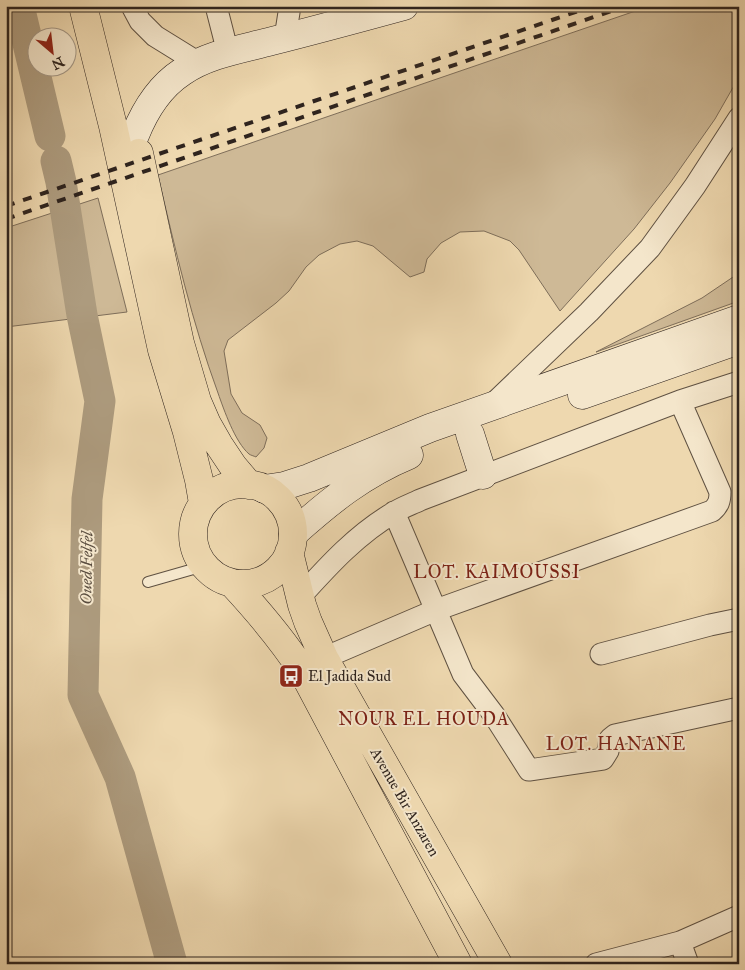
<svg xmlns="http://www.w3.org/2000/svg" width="745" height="970" font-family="'IM FELL Great Primer',serif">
	<rect width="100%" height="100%" fill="#eed8af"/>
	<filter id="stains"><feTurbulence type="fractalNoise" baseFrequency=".004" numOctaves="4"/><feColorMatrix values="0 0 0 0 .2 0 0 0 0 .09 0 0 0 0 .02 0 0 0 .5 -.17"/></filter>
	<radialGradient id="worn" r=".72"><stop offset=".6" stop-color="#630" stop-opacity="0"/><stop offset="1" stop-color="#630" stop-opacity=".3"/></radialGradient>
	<path fill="#ceb996" stroke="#7e6e5a" d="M 650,6 L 739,6 L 739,77 L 715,119 L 670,183 L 634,229 L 560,311 L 519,250 L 510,241 L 484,231 L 460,232 L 441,243 L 427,259 L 424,272 L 410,277 L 373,246 L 357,241 L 340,244 L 319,255 L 306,267 L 289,291 L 276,303 L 228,340 L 224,351 L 231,394 L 242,413 L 260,425 L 267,438 L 264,448 L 256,457 C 254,456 250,455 249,454 C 235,442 224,410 218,393 C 192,322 175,249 158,175 L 431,81 Z
		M 98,198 L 127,312 L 6,327 L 6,228 Z
		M 739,273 L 739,301 L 596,352 L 702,298 Z"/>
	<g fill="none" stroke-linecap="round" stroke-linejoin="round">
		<path stroke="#ad9b7e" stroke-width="31" d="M 19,6 L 50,136
			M 56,161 L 61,182 L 82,315 L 100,401 L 87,499 L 83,695 L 120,777 L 172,964"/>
		<defs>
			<path id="lane" d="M 148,582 L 204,566"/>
			<path id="street" d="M 132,6 L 140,21 L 155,36 L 197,62
				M 216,6 L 228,53
				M 285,38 L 290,6
				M 494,403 L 589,312 L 650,248 L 695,186 L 739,118
				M 394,512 L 463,674 L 494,715 L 529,770 L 603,759 L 608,751 L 610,739 L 615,735 L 739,708
				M 300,597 C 328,566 358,533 395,512 C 403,507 412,504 420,500 L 680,401 L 739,382
				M 601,654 L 710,625 L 739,619
				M 324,658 L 436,610 L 712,511 C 719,505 720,500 720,492 L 680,401
				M 680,942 L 688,964
				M 596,964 L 680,942 L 739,916"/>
			<path id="secondary" d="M 135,135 C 145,110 159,87 182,72 C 208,54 242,49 272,41 C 316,30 360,18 404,6
				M 582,395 L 739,340
				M 470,434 L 483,475
				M 264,489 L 284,486 L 309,478 L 430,428 L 739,319
				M 293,534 C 330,501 363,474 409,455"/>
			<path id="highway" d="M 83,6 L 113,126 L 162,350 L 187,432 L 199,480 L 203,503
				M 139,153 L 180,343 L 197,401 L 207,424 L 219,445 L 233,466 L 249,485
				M193 534a50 50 0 1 1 100 0a50 50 0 1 1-100 0Z
				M 289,552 L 302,605 L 308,622 L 324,658 L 498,964
				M 232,583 C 258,611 281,638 302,670 L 458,964"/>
		</defs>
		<use href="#lane" stroke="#5f5142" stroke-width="12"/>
		<use href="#street" stroke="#5f5142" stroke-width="23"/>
		<use href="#secondary" stroke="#2f241e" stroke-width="29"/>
		<use href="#highway" stroke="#2f241e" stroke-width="29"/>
		<use href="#lane" stroke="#f4e6cb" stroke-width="10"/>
		<use href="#street" stroke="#f4e6cb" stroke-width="21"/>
		<use href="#secondary" stroke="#f4e6cb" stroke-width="28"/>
		<use href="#highway" stroke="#eed8af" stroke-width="28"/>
		<path stroke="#2f241e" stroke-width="4" stroke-dasharray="9 9" stroke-linecap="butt" d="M 6,206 L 593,6
			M 6,219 L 626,6"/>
	</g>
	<defs>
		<symbol id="bus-square" viewBox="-11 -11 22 22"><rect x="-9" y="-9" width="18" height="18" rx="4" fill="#8f2418" stroke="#f4e6cb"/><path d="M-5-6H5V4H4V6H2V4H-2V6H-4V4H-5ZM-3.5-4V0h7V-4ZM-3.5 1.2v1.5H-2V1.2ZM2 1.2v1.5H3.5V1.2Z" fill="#fff"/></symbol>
	</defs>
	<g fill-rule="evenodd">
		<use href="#bus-square" x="277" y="662" width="28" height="28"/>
	</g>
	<g text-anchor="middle" stroke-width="4" stroke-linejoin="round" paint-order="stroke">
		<g font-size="15" fill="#2f241e" stroke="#f4e6cb" text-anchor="start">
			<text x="308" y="681">El Jadida Sud</text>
		</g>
		<g font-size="15" fill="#2f241e" stroke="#f4e6cb">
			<text transform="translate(405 802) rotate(60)" y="5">Avenue Bir Anzaren</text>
		</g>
		<g font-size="16" font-style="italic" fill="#5b4e40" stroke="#f4e6cb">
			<text transform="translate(86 568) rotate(-89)" y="6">Oued Felfel</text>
		</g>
		<g font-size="18" letter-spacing="1" fill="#7a1f14" stroke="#f4e6cb">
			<text x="497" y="578">LOT. KAIMOUSSI</text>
			<text x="424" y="725">NOUR EL HOUDA</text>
			<text x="616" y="750">LOT. HANANE</text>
		</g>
	</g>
	<rect width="745" height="970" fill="none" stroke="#eed8af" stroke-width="25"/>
	<rect x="8" y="8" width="730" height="955" fill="none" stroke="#2f241e" stroke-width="2.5"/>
	<rect x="12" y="12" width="720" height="945" fill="none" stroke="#2f241e"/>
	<g transform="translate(52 52) rotate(152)"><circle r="24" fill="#f4e6cb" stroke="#a59886"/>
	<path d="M0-4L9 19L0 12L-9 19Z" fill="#8f2418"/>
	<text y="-8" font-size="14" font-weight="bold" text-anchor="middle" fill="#2f241e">N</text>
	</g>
	<rect width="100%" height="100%" filter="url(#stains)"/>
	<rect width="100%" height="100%" fill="url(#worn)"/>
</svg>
